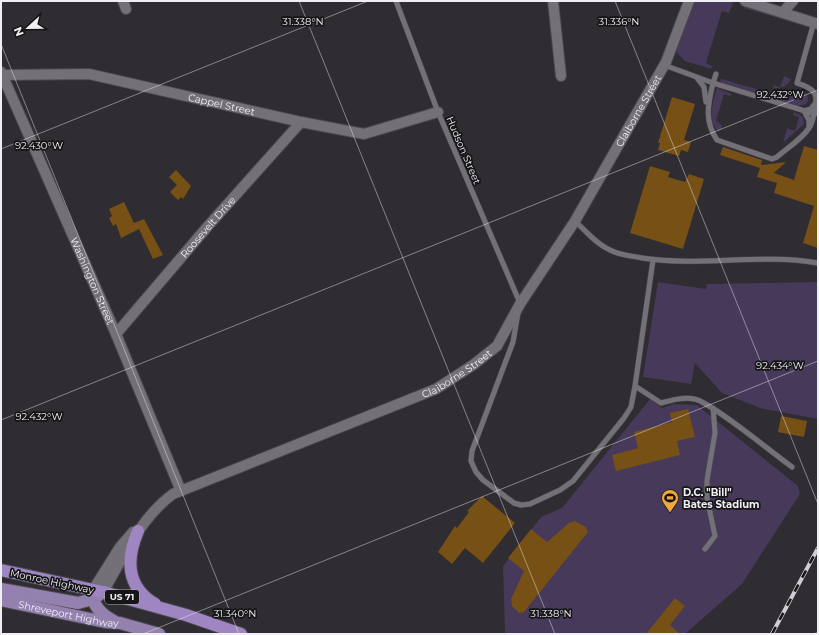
<svg xmlns="http://www.w3.org/2000/svg" width="819" height="635" font-family="Montserrat,sans-serif">
	<rect width="100%" height="100%" fill="#2f2c32"/>
	<path fill="#463959" d="M 695,1 L 731,1 L 733,3 L 729,13 L 722,11 L 706,63 L 712,66 L 711,69 L 685,61 L 677,53 L 677,47 Z
		M 743,5 L 808,25 L 807,26 L 744,8 Z
		M 784,76 L 791,79 C 788,86 781,89 773,88 L 774,85 L 780,87 Z
		M 722,79 L 780,96 C 788,95 808,82 808,101 L 806,104 L 798,106 L 721,83 L 720,80 Z
		M 717,88 L 732,94 L 730,96 L 724,94 L 716,121 L 722,125 L 721,130 L 718,131 C 707,121 713,100 717,88 Z
		M 794,112 L 803,117 L 804,124 L 783,143 L 787,128 L 795,131 L 799,117 L 793,115 Z
		M 658,282 L 706,289 L 707,284 L 818,282 L 818,419 L 760,408 L 722,393 L 695,363 L 691,384 L 643,377 Z
		M 650,399 L 662,408 L 674,404 L 697,405 L 798,486 L 800,494 L 742,584 L 685,634 L 505,634 L 503,566 L 541,517 L 562,508 Z"/>
	<path fill="#765015" d="M 672,97 L 695,104 L 684,140 L 691,142 L 688,152 L 681,150 L 679,156 L 658,150 L 660,143 L 658,143 Z
		M 804,146 L 818,150 L 818,248 L 803,243 L 814,206 L 774,193 L 777,183 L 757,177 L 760,168 L 720,155 L 723,147 L 762,160 L 761,165 L 786,162 L 774,173 L 794,180 Z
		M 650,166 L 670,172 L 668,177 L 685,182 L 689,174 L 704,179 L 683,249 L 630,233 Z
		M 176,170 L 191,186 L 183,199 L 181,197 L 178,200 L 170,192 L 177,185 L 169,177 Z
		M 124,202 L 134,223 L 144,219 L 163,255 L 153,259 L 139,229 L 121,238 L 116,224 L 113,226 L 109,218 L 112,216 L 109,209 Z
		M 688,409 L 695,437 L 677,441 L 680,455 L 616,471 L 612,455 L 638,448 L 634,432 L 672,422 L 670,413 Z
		M 781,416 L 807,421 L 804,437 L 778,432 Z
		M 482,496 L 515,523 L 483,563 L 465,548 L 452,564 L 438,552 L 455,526 L 457,528 L 469,512 L 467,511 Z
		M 575,521 L 586,527 L 588,532 L 524,612 L 519,613 L 512,606 L 511,599 L 524,571 L 508,558 L 531,529 L 547,542 L 569,523 Z
		M 675,598 L 685,606 L 670,625 L 680,634 L 646,634 Z"/>
	<g fill="none" stroke-linecap="round" stroke-linejoin="round">
		<defs>
			<path id="service" d="M 396,1 L 438,112 L 520,303
				M 664,65 L 713,83 C 708,104 704,121 717,140 L 772,159 L 777,157 C 787,148 801,140 809,128 C 812,124 813,119 814,114 C 819,94 816,89 797,83 L 814,22
				M 716,74 L 713,83 L 815,114
				M 697,78 L 704,87 L 706,102
				M 809,127 L 809,120 L 804,111 L 811,109 L 816,102
				M 575,221 C 586,231 596,244 610,250 C 619,255 632,256 642,258 C 700,267 760,253 818,263
				M 518,313 L 513,342 L 472,451 L 471,461 L 476,472 L 483,480 L 514,503 L 521,505 L 530,504 L 560,490 L 573,481 L 624,418 L 631,407 L 635,386 L 653,260
				M 635,386 L 661,403 C 672,400 683,397 694,399 C 710,401 775,455 792,467
				M 705,549 L 715,536 L 707,498 L 707,480 L 715,433 L 713,408"/>
			<g id="minor">
				<path d="M 123,1 L 126,9"/>
				<path d="M 553,1 L 561,76"/>
				<path d="M 745,1 L 818,24"/>
				<path d="M 783,12 L 793,1"/>
				<path id="s1" d="M 1,72 L 116,334 L 181,491"/>
				<path id="s2" d="M 2,75 L 89,74 L 301,122 L 364,134 L 438,112"/>
				<path id="s3" d="M 116,334 L 208,226 L 301,122"/>
				<path d="M 93,590 L 120,547 L 133,532"/>
				<path id="s4" d="M 103,592 C 123,558 140,518 173,494 L 436,389 L 473,365 L 497,346 L 520,304 L 575,221 L 666,62 L 689,1"/>
			</g>
			<g id="primary">
				<path d="M 1,589 L 78,603 L 93,599 L 103,592"/>
				<path d="M 92,593 C 93,607 102,615 114,621"/>
				<path id="s5" d="M 1,600 L 105,622 L 120,623 L 159,634"/>
			</g>
			<path id="trunk" d="M 138,531 C 126,559 126,587 155,604
				M 1,570 L 103,592 L 186,615 L 241,634"/>
		</defs>
		<use href="#service" stroke="#4b494e" stroke-width="6"/>
		<use href="#minor" stroke="#4b494e" stroke-width="12"/>
		<use href="#primary" stroke="#4b494e" stroke-width="14"/>
		<use href="#trunk" stroke="#4b494e" stroke-width="14"/>
		<use href="#service" stroke="#737077" stroke-width="5"/>
		<use href="#minor" stroke="#737077" stroke-width="10"/>
		<use href="#primary" stroke="#9481af" stroke-width="12"/>
		<use href="#trunk" stroke="#9f86c2" stroke-width="12"/>
		<defs>
			<path id="rail" d="M 772,634 L 818,548"/>
		</defs>
		<use href="#rail" stroke="#cfced2" stroke-width="4"/>
		<use href="#rail" stroke="#161518" stroke-width="2.5" stroke-dasharray="8" stroke-linecap="butt"/>
	</g>
	<path fill="none" stroke="#f0eff3" stroke-width="1" stroke-opacity="0.45" d="M 299,1 L 555,634M 615,1 L 818,504M 1,44 L 239,634M 1,149 L 368,1M 1,420 L 818,90M 143,634 L 818,361M 814,634 L 818,632"/>
	<defs>
		<symbol id="stadium-pin" viewBox="-11 -11 22 30"><path d="M0 17L-7.5 6A9.5 9.5 0 1 1 7.5 6Z" fill="#eea83c" stroke="#161518"/><path d="M0-5a6.5 5 0 1 0 0 10a6.5 5 0 1 0 0-10ZM-3.5-1.8h7v3.6h-7Z" fill="#111"/></symbol>
	</defs>
	<g fill-rule="evenodd">
		<use href="#stadium-pin" x="660" y="488" width="20" height="27"/>
	</g>
	<g text-anchor="middle" stroke-width="3.5" stroke-linejoin="round" paint-order="stroke">
		<rect fill="#161518" stroke="#afaeb1" stroke-width="1" x="105" y="590" width="34" height="14" rx="3"/>
		<g font-size="9" font-weight="bold" fill="#f0eff3">
			<text x="122" y="600">US 71</text>
		</g>
		<g font-size="10" fill="#f0eff3" stroke="#161518">
			<text dy="4" stroke="none"><textPath href="#s2" startOffset="223">Cappel Street</textPath></text>
			<text dy="4" stroke="none"><textPath href="#s4" startOffset="754">Claiborne Street</textPath></text>
			<text transform="translate(464 150) rotate(67)" y="4">Hudson Street</text>
			<text dy="4" stroke="none"><textPath href="#s3" startOffset="141">Roosevelt Drive</textPath></text>
			<text dy="4" stroke="none"><textPath href="#s1" startOffset="228">Washington Street</textPath></text>
			<text dy="4" stroke="none"><textPath href="#s4" startOffset="430">Claiborne Street</textPath></text>
			<text transform="translate(52 581) rotate(12)" y="4">Monroe Highway</text>
			<text dy="4" stroke="none"><textPath href="#s5" startOffset="69">Shreveport Highway</textPath></text>
		</g>
		<g font-size="10" font-weight="bold" fill="#f0eff3" stroke="#161518" text-anchor="start">
			<text x="683" y="496">D.C. "Bill"<tspan x="683" dy="12">Bates Stadium</tspan></text>
		</g>
	</g>
	<g font-size="10" text-anchor="middle" fill="#f0eff3" stroke="#161518" stroke-width="3.5" stroke-linejoin="round" paint-order="stroke">
		<text x="303" y="25">31.338°N</text>
		<text x="619" y="25">31.336°N</text>
		<text x="780" y="98">92.432°W</text>
		<text x="39" y="149">92.430°W</text>
		<text x="780" y="369">92.434°W</text>
		<text x="39" y="420">92.432°W</text>
		<text x="235" y="617">31.340°N</text>
		<text x="551" y="617">31.338°N</text>
	</g>
	<rect width="819" height="635" fill="none" stroke="#f0eff3" stroke-width="4"/>
	<g transform="translate(28 28) rotate(248)" stroke="#161518" stroke-width="3" paint-order="stroke">
	<path d="M0-3L7 15L0 10L-7 15Z" fill="#f0eff3"/>
	<text y="-6" font-size="11" font-weight="bold" text-anchor="middle" fill="#f0eff3">N</text>
	</g>
</svg>
